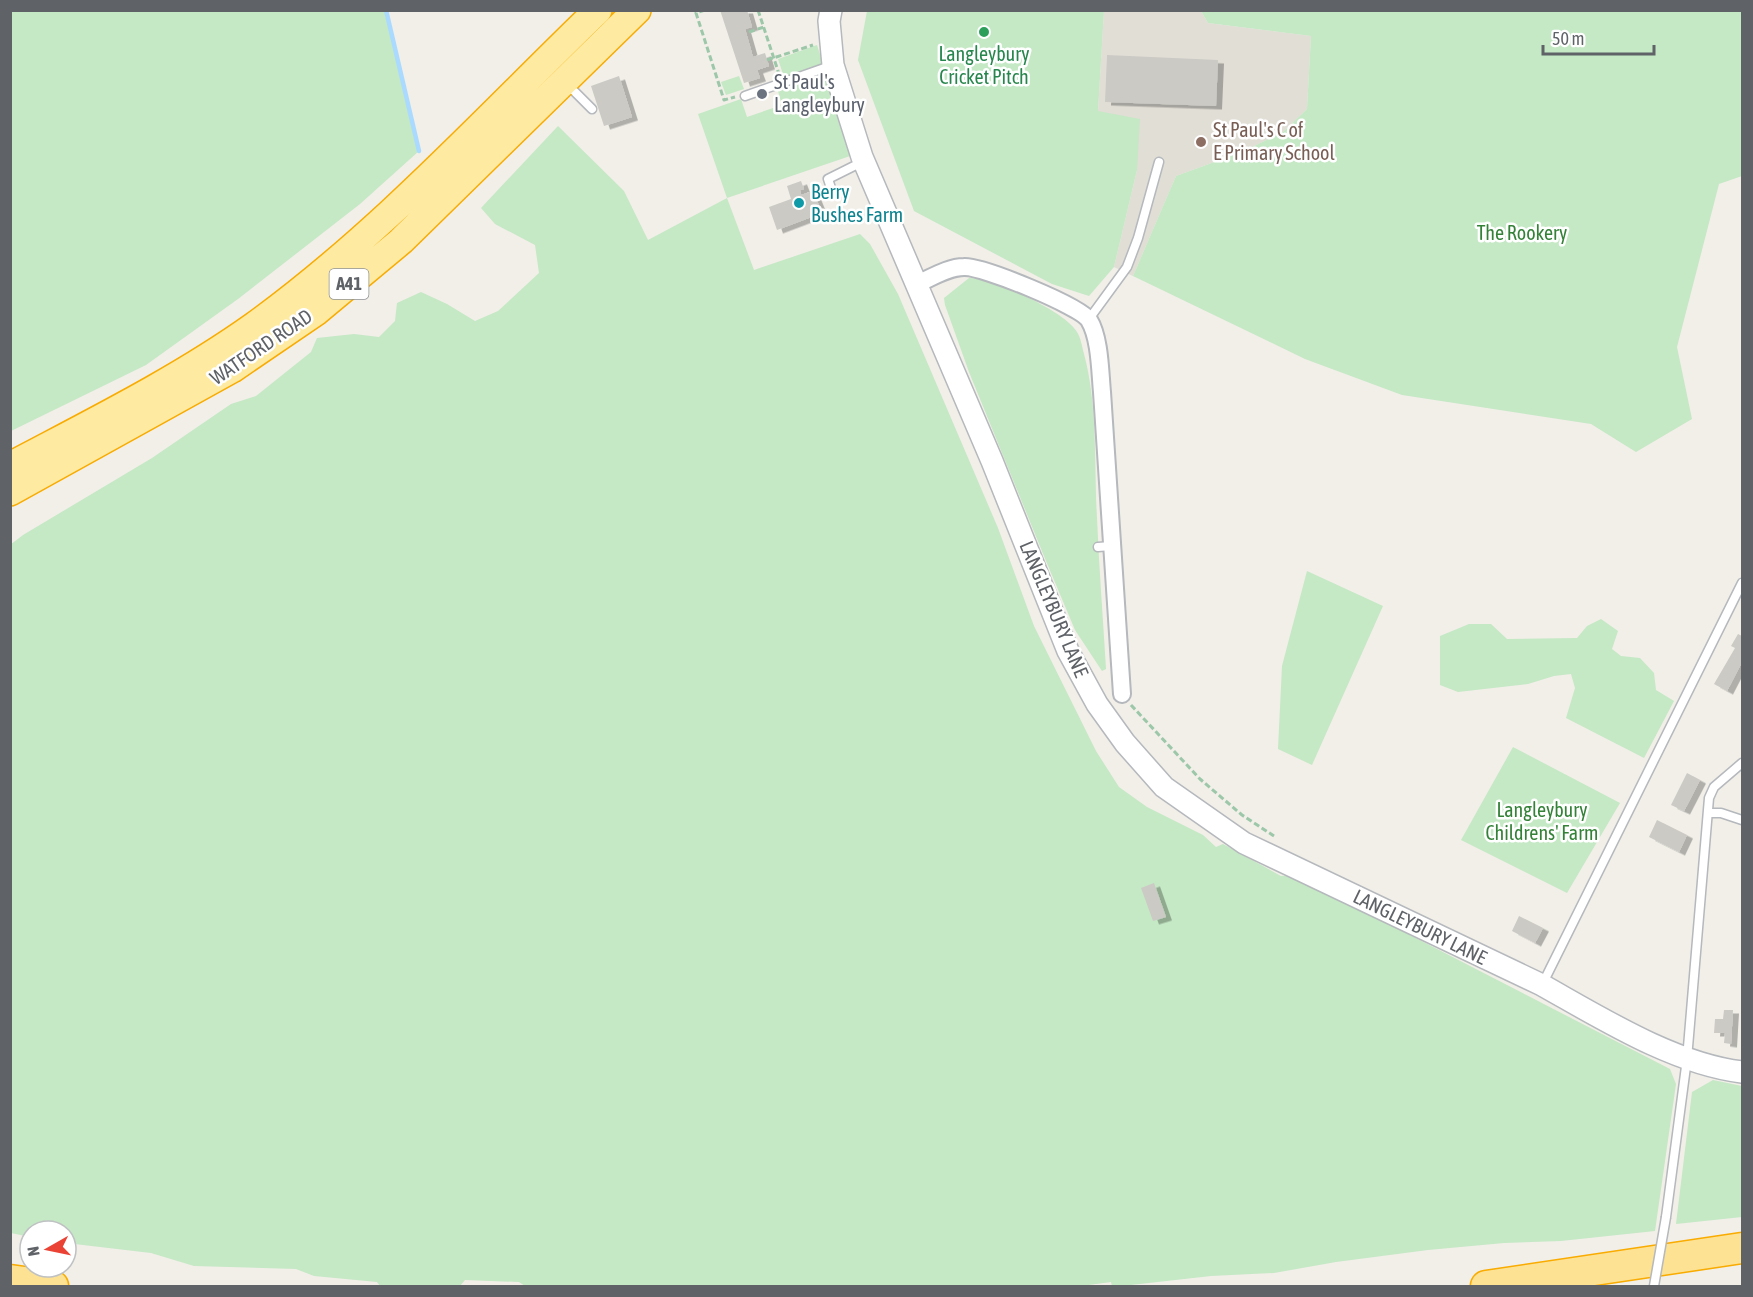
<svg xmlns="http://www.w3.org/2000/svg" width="1753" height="1297" font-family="'Asap Condensed',sans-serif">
	<defs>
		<filter id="shadow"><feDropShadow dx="6" dy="3.5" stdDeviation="0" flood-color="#0004"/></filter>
	</defs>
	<rect width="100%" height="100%" fill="#f1efe8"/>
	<path fill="#e1ded6" d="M 1104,11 L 1201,11 L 1208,23 L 1311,36 L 1307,109 L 1283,132 L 1242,152 L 1176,176 L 1133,276 L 1114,267 L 1137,170 L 1098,111 Z"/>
	<path fill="#c5e8c5" d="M 11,10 L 386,11 L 419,151 L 360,204 L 238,299 L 146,365 L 11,431 Z
		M 867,11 L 1104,11 L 1098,111 L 1140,119 L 1137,170 L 1114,267 L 1089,296 L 1052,284 L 914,211 L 858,60 Z
		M 1201,11 L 1742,11 L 1742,176 L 1719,184 L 1677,347 L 1692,419 L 1636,452 L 1591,424 L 1402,395 L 1305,359 L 1133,276 L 1176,176 L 1242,152 L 1283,132 L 1307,109 L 1311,36 L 1208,23 Z
		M 817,45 L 823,64 L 784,77 L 778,59 Z
		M 828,74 L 856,154 L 727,198 L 754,270 L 860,234 L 870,244 L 898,294 L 998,528 L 1034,626 L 1096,751 L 1119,787 L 1147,807 L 1203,835 L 1216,847 L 1223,844 L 1281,876 L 1291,875 L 1338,898 L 1670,1069 L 1676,1084 L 1655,1231 L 1561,1241 L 1504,1243 L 1428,1250 L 1336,1262 L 1274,1273 L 1211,1276 L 1122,1286 L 1112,1286 L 1111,1282 L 1081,1286 L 525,1286 L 519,1282 L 465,1280 L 460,1286 L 380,1286 L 377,1282 L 314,1276 L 296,1269 L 194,1266 L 151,1253 L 66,1243 L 66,1231 L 30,1231 L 30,1237 L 11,1233 L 10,545 L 23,535 L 152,458 L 231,404 L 256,396 L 311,352 L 317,338 L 354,334 L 379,337 L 395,321 L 397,303 L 421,292 L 447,304 L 475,321 L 498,311 L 539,273 L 535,245 L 495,224 L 481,208 L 558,126 L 624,191 L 648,240 L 727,198 L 698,114 L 741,99 L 747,117 L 782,105 L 778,91 Z
		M 739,76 L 744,89 L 726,95 L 721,82 Z
		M 969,278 C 992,278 1065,311 1077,332 C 1081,338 1082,347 1084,354 C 1098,406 1094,464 1097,518 C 1099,568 1103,618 1106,669 L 1102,671 L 1075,630 L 1046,561 L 969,372 L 945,305 L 944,298 Z
		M 1307,571 L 1383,606 L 1312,765 L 1278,749 L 1282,666 Z
		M 1601,619 L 1618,631 L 1612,649 L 1621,656 L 1640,658 L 1654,673 L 1656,690 L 1674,701 L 1644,758 L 1566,718 L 1575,688 L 1571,674 L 1554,676 L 1528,684 L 1458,692 L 1440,685 L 1440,636 L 1469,624 L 1491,624 L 1507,639 L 1577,638 L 1587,626 Z
		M 1513,747 L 1620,803 L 1567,893 L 1461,840 Z
		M 1713,1080 L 1742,1086 L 1742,1217 L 1676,1224 L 1692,1092 Z"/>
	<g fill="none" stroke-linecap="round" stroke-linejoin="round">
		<path stroke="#aadaff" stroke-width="4.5" d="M 386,10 L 419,151"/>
	</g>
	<path fill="#cccac5" filter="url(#shadow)" d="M 720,10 L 747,10 L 752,27 L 745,29 L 753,57 L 765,53 L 769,66 L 757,70 L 760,78 L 744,83 Z
		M 1107,55 L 1218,60 L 1216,106 L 1105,102 Z
		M 619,76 L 632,117 L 604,126 L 591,86 Z
		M 801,181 L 804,189 L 800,190 L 801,195 L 813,191 L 822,213 L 777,230 L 769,207 L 791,199 L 787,186 Z
		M 1738,634 L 1742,636 L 1742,662 L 1727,691 L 1714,684 L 1735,648 L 1731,646 Z
		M 1687,773 L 1700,780 L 1684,811 L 1671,805 Z
		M 1657,820 L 1687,835 L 1679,852 L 1649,837 Z
		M 1154,883 L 1166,917 L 1153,921 L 1141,888 Z
		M 1519,916 L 1543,928 L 1535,943 L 1512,931 Z
		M 1724,1010 L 1733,1010 L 1731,1044 L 1724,1043 L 1725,1033 L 1714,1033 L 1715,1019 L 1723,1019 Z"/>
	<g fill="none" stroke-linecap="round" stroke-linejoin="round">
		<defs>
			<path id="service" d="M 567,84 L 592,109
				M 745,96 L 833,65
				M 831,188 L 828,179 L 864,161
				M 1089,319 L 1127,267 L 1138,238 L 1159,162
				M 1098,547 L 1111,546
				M 1709,813 L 1721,813 L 1742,820
				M 1542,985 L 1742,583
				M 1666,1217 L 1687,1059 L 1709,798 L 1714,787 L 1742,763"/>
			<path id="minor" d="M 917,284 C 931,278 948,267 964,267 C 982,266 1080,306 1089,320 C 1100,338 1100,371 1102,392 L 1122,694"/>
			<path id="tertiary" d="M 831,10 L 829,21 L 833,65 L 862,157 L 992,461 L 1068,651 L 1097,704 L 1125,743 L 1164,787 L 1244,843 L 1542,985 C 1601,1018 1674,1064 1742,1072"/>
			<path id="trunk" d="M 10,466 C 93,422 178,380 254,326 C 381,234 486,118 598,10
				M 10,492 L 232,369 L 317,311 L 401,241 L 637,10"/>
			<path id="motorway" d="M 10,1280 L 53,1286
				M 1486,1286 L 1742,1248"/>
		</defs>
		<use href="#service" stroke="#b5b8bc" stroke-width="11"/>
		<use href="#minor" stroke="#b5b8bc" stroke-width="20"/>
		<use href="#tertiary" stroke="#b5b8bc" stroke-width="24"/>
		<use href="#trunk" stroke="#f9ab00" stroke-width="30"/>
		<use href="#motorway" stroke="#f9ab00" stroke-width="33"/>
		<path stroke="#9cc7a9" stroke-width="3" stroke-dasharray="6 3" stroke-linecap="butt" d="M 705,10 L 696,13 L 724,100 L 735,97
			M 758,10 L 779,74
			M 749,32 L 764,27
			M 767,60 L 813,45
			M 1131,705 L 1200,779 L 1242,815 L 1274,836"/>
		<use href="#service" stroke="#fff" stroke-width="8"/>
		<use href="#minor" stroke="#fff" stroke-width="16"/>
		<use href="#tertiary" stroke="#fff" stroke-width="21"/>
		<use href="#trunk" stroke="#feeaa1" stroke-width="27"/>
		<use href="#motorway" stroke="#fde293" stroke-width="30"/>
		<defs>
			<path id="service-bridge" d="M 1654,1286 L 1666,1217"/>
		</defs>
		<use href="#service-bridge" stroke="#b5b8bc" stroke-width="11" stroke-linecap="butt"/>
		<use href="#service-bridge" stroke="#fff" stroke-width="8"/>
	</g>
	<circle fill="#2e9e5b" stroke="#fff" stroke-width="2" cx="984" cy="32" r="6"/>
	<circle fill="#6b7280" stroke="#fff" stroke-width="2" cx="762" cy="94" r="6"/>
	<circle fill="#8d6e63" stroke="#fff" stroke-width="2" cx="1201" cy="142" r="6"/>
	<circle fill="#0f9aa8" stroke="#fff" stroke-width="2" cx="799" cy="203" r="6"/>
	<g text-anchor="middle" stroke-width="5" stroke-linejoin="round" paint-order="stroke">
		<rect fill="#fff" stroke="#8f9295" stroke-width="1.5" x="329.5" y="269" width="39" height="30" rx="4.5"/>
		<g font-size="18" font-weight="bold" fill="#5f6368">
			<text x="349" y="290">A41</text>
		</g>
		<g font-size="20" fill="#27864d" stroke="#fff">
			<text x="984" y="61">Langleybury<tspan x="984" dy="23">Cricket Pitch</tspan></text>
		</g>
		<g font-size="20" fill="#5b616d" stroke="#fff" text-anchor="start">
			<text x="774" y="89">St Paul's<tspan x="774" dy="23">Langleybury</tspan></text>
		</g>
		<g font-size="20" fill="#785e54" stroke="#fff" text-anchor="start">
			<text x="1213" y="137">St Paul's C of<tspan x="1213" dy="23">E Primary School</tspan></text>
		</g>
		<g font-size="20" fill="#0d838f" stroke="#fff" text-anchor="start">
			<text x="811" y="199">Berry<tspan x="811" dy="23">Bushes Farm</tspan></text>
		</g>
		<g font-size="20" fill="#348238" stroke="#fff">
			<text x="1522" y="240">The Rookery</text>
			<text x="1542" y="817">Langleybury<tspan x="1542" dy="23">Childrens' Farm</tspan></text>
		</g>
		<g font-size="20" fill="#5f6368" stroke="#fff">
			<text transform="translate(261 347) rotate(-34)" y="7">WATFORD ROAD</text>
			<text transform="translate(1054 609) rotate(67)" y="7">LANGLEYBURY LANE</text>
			<text transform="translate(1420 927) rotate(26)" y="7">LANGLEYBURY LANE</text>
		</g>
	</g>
	<rect width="1753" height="1297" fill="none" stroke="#5f6368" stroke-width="24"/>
	<g transform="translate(48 1249) rotate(261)"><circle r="28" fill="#ffffff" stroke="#bfc1c3" stroke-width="1.5"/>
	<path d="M0-4.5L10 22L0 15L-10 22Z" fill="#ea4335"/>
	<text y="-9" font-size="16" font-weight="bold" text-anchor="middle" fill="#5f6368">N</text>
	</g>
	<path d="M1543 45v9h111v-9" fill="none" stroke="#5f6368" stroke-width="3"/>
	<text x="1552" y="45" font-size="18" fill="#5f6368" stroke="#ffffff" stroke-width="4.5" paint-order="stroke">50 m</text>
</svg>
